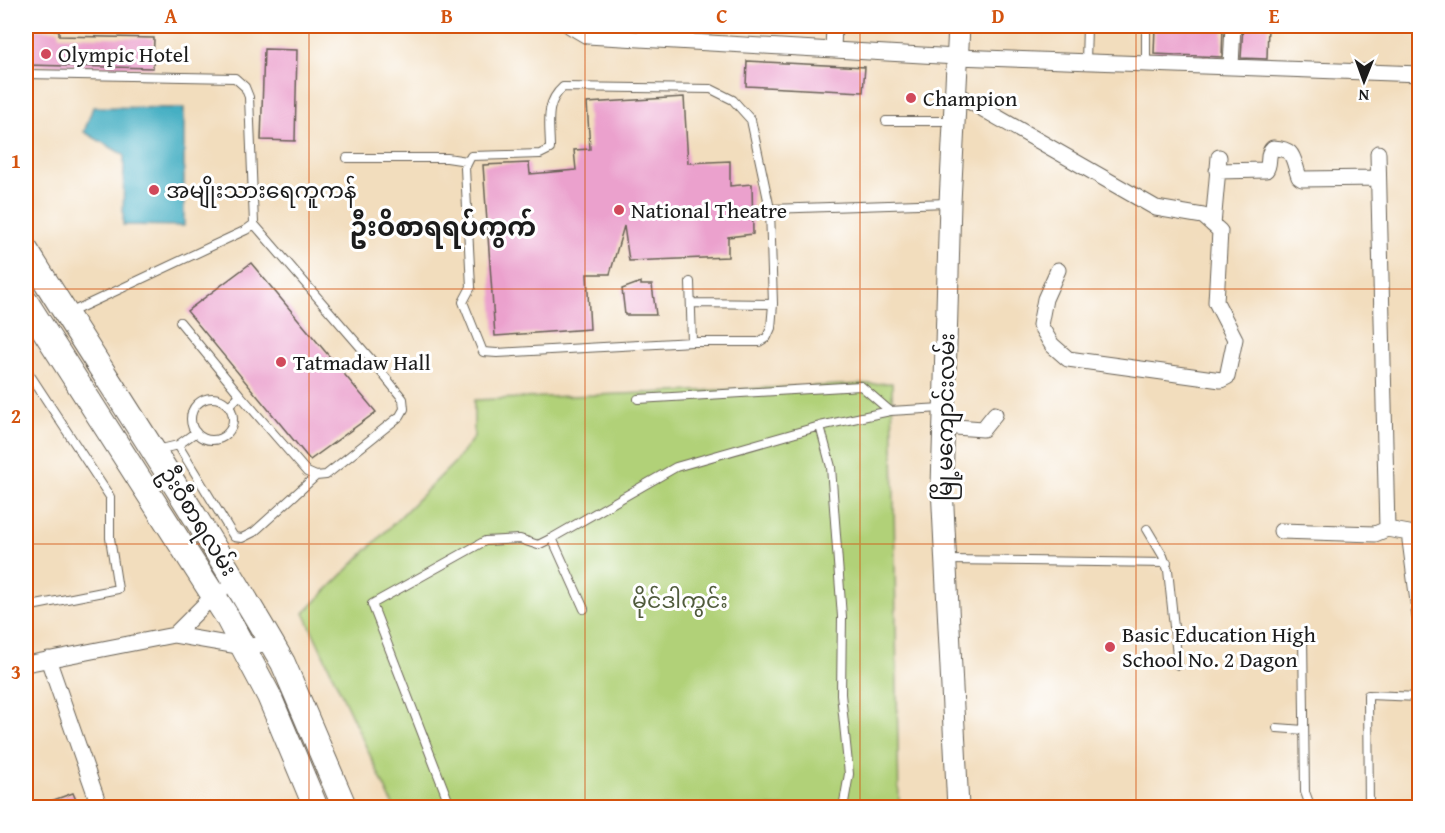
<svg xmlns="http://www.w3.org/2000/svg" width="1445" height="833" font-family="'Gentium Book Plus','Noto Sans Myanmar',serif">
	<rect width="100%" height="100%" fill="#fff"/>
	<filter id="ink" filterUnits="userSpaceOnUse"><feTurbulence type="fractalNoise" baseFrequency=".0167" numOctaves="2"/><feDisplacementMap in="SourceGraphic" scale="12" xChannelSelector="R" yChannelSelector="G"/><feConvolveMatrix kernelMatrix="1 2 1 2 8 2 1 2 1" color-interpolation-filters="sRGB"/></filter>
	<filter id="wash" filterUnits="userSpaceOnUse"><feTurbulence type="fractalNoise" baseFrequency=".008" numOctaves="4" result="noise"/><feDisplacementMap in="SourceGraphic" scale="24" xChannelSelector="R" yChannelSelector="G"/><feGaussianBlur stdDeviation="1.35" result="paint"/><feColorMatrix in="noise" values="0 0 0 0 0 0 0 0 0 0 0 0 0 0 0 0 0 1.4 0 .05"/><feComposite in="paint" operator="in"/></filter>
	<g filter="url(#wash)">
		<rect width="100%" height="100%" fill="#f2ddbd"/>
		<path fill="#b1d178" stroke="#66764a" stroke-width="1.5" d="M 892,383 L 899,807 L 394,807 L 304,613 L 455,462 L 474,437 L 474,400 Z"/>
		<path fill="#45afc3" stroke="#306670" stroke-width="1.5" d="M 93,107 L 184,108 L 184,226 L 123,225 L 124,155 L 84,132 Z"/>
		<g id="blocks">
			<path fill="#eba1cd" d="M 1155,26 L 1223,26 L 1222,57 L 1154,54 Z
				M 1243,26 L 1268,26 L 1267,59 L 1241,58 Z
				M 26,30 L 59,30 L 59,36 L 154,38 L 153,68 L 26,65 Z
				M 264,49 L 297,50 L 295,141 L 261,140 Z
				M 747,61 L 865,67 L 863,92 L 746,86 Z
				M 684,97 L 688,163 L 730,161 L 730,186 L 752,184 L 753,234 L 728,237 L 728,257 L 629,261 L 624,226 L 610,274 L 587,274 L 590,329 L 495,336 L 483,165 L 529,163 L 530,174 L 576,170 L 574,150 L 590,149 L 587,103 Z
				M 251,263 L 376,412 L 310,460 L 187,311 Z
				M 641,282 L 641,285 L 652,285 L 656,315 L 625,315 L 622,289 Z
				M 73,793 L 79,807 L 37,807 L 37,806 Z"/>
		</g>
	</g>
	<g filter="url(#ink)">
		<use href="#blocks" fill-opacity="0" stroke="#676054" stroke-width="1.5"/>
		<g fill="none" stroke-linecap="round" stroke-linejoin="round">
			<defs>
				<path id="lane" d="M 1086,62 L 1087,26
					M 1146,64 L 1146,26
					M 26,74 L 235,78 L 245,87 L 249,97 L 254,224 L 369,357 L 403,399 L 404,409 L 400,416 L 326,475 L 316,476 L 307,472 L 240,395 L 229,406
					M 563,87 L 711,89 L 733,100 L 751,120 L 770,209 L 773,304 L 771,328 L 767,337 L 759,342 L 692,342 L 497,353 L 483,352 L 463,302 L 471,287 L 465,168 L 471,156 L 540,154 L 550,149 C 550,124 544,104 563,87 Z
					M 886,121 L 953,121
					M 347,158 L 447,158 L 467,161
					M 770,209 L 948,203
					M 690,282 L 692,342
					M 691,303 L 773,304
					M 69,313 L 246,230 L 254,224
					M 180,322 L 240,395
					M 26,369 L 110,497 L 110,538 L 118,589 L 26,607
					M191 419a21 21 0 1 1 42 0a21 21 0 1 1-42 0Z
					M 638,399 L 861,386 L 890,411
					M 820,426 L 831,467 L 842,617 L 841,694 L 849,774 L 843,808
					M 178,445 L 234,537 L 242,538 L 254,532 L 316,476
					M 157,450 L 178,445 L 196,432
					M 1147,529 L 1163,556 L 1168,570 L 1178,665
					M 552,538 L 676,467 L 820,426 L 890,411 L 942,408
					M 948,560 L 1167,563
					M 26,597 L 28,607
					M 1303,636 L 1305,792 L 1311,808
					M 1277,728 L 1304,730
					M 451,808 L 372,604 L 485,541 L 520,539 L 538,545 L 552,538 L 584,609
					M 1369,808 L 1368,695 L 1420,697"/>
				<path id="street" d="M 570,26 L 587,36 L 957,57 L 1420,74
					M 833,49 L 834,26
					M 1231,66 L 1233,26
					M 955,93 L 1156,208 L 1203,216 L 1220,231 L 1216,302 L 1235,339 L 1227,377 L 1221,380 L 1068,359 L 1052,345 L 1040,325 L 1045,299 L 1058,270
					M 1378,153 L 1387,529 L 1409,533 L 1420,617
					M 1217,171 L 1266,170 C 1271,164 1266,154 1273,148 C 1295,149 1292,157 1299,177 L 1302,179 L 1378,178
					M 1213,225 L 1219,157
					M 942,426 L 983,429 L 995,414
					M 1281,531 L 1375,534 L 1387,529
					M 174,635 L 213,596 L 221,591
					M 48,659 L 100,808
					M 26,664 L 174,635 L 244,647 L 271,643"/>
				<path id="secondary" d="M 958,808 L 942,487 L 950,202 L 959,26"/>
				<path id="primary" d="M 26,250 C 112,388 202,522 283,663 L 345,808
					M 26,302 L 226,615 L 269,696 L 316,808"/>
			</defs>
			<use href="#lane" stroke="#676054" stroke-width="10"/>
			<use href="#street" stroke="#676054" stroke-width="17"/>
			<use href="#secondary" stroke="#676054" stroke-width="23"/>
			<use href="#primary" stroke="#676054" stroke-width="26"/>
			<use href="#lane" stroke="#fff" stroke-width="8"/>
			<use href="#street" stroke="#fff" stroke-width="15"/>
			<use href="#secondary" stroke="#fff" stroke-width="21"/>
			<use href="#primary" stroke="#fff" stroke-width="24"/>
		</g>
	</g>
	<path fill="none" stroke="#d4530e" stroke-width="1.5" stroke-opacity="0.55" d="M 309,26 L 309,808M 585,26 L 585,808M 860,26 L 860,808M 1136,26 L 1136,808M 26,289 L 1420,289M 26,544 L 1420,544"/>
	<g fill="#d1495b" stroke="#fff" stroke-width="2">
		<circle cx="46" cy="54" r="6"/>
		<circle cx="911" cy="98" r="6"/>
		<circle cx="154" cy="190" r="6"/>
		<circle cx="619" cy="210" r="6"/>
		<circle cx="281" cy="362" r="6"/>
		<circle cx="1110" cy="647" r="6"/>
	</g>
	<g text-anchor="middle" stroke-width="6" stroke-linejoin="round" paint-order="stroke">
		<g font-size="22" fill="#1c1c1c" stroke="#fff" text-anchor="start">
			<text x="58" y="62">Olympic Hotel</text>
			<text x="923" y="106">Champion</text>
			<text x="166" y="198">အမျိုးသားရေကူကန်</text>
			<text x="631" y="218">National Theatre</text>
			<text x="293" y="370">Tatmadaw Hall</text>
			<text x="1122" y="642">Basic Education High<tspan x="1122" dy="25">School No. 2 Dagon</tspan></text>
		</g>
		<g font-size="22" fill="#1c1c1c" stroke="#fff">
			<text transform="translate(945 417) rotate(-89)" y="8">မြို့မကျောင်းလမ်း</text>
			<text transform="translate(199 521) rotate(58)" y="8">ဦးဝီစာရလမ်း</text>
		</g>
		<g font-size="22" fill="#505b3c" stroke="#fff">
			<text x="680" y="608">မိုင်ဒါကွင်း</text>
		</g>
		<g font-size="26" font-weight="bold" fill="#1c1c1c" stroke="#fff">
			<text x="443" y="236">ဦးဝိစာရရပ်ကွက်</text>
		</g>
	</g>
	<rect width="1445" height="833" fill="none" stroke="#fff" stroke-width="66"/>
	<g transform="translate(1364 81) rotate(181)" stroke="#ffffff" stroke-width="4.5" paint-order="stroke">
	<path d="M0-4.5L10 22L0 15L-10 22Z" fill="#1c1c1c"/>
	<text y="-9" font-size="16" font-weight="bold" text-anchor="middle" fill="#1c1c1c">N</text>
	</g>
	<rect x="33" y="33" width="1379" height="767" fill="none" stroke="#d4530e" stroke-width="2"/>
	<g font-size="20" text-anchor="middle" font-weight="bold" fill="#d4530e">
		<text x="171" y="23">A</text>
		<text x="447" y="23">B</text>
		<text x="722" y="23">C</text>
		<text x="998" y="23">D</text>
		<text x="1274" y="23">E</text>
		<text x="16" y="168">1</text>
		<text x="16" y="423">2</text>
		<text x="16" y="679">3</text>
	</g>
</svg>
